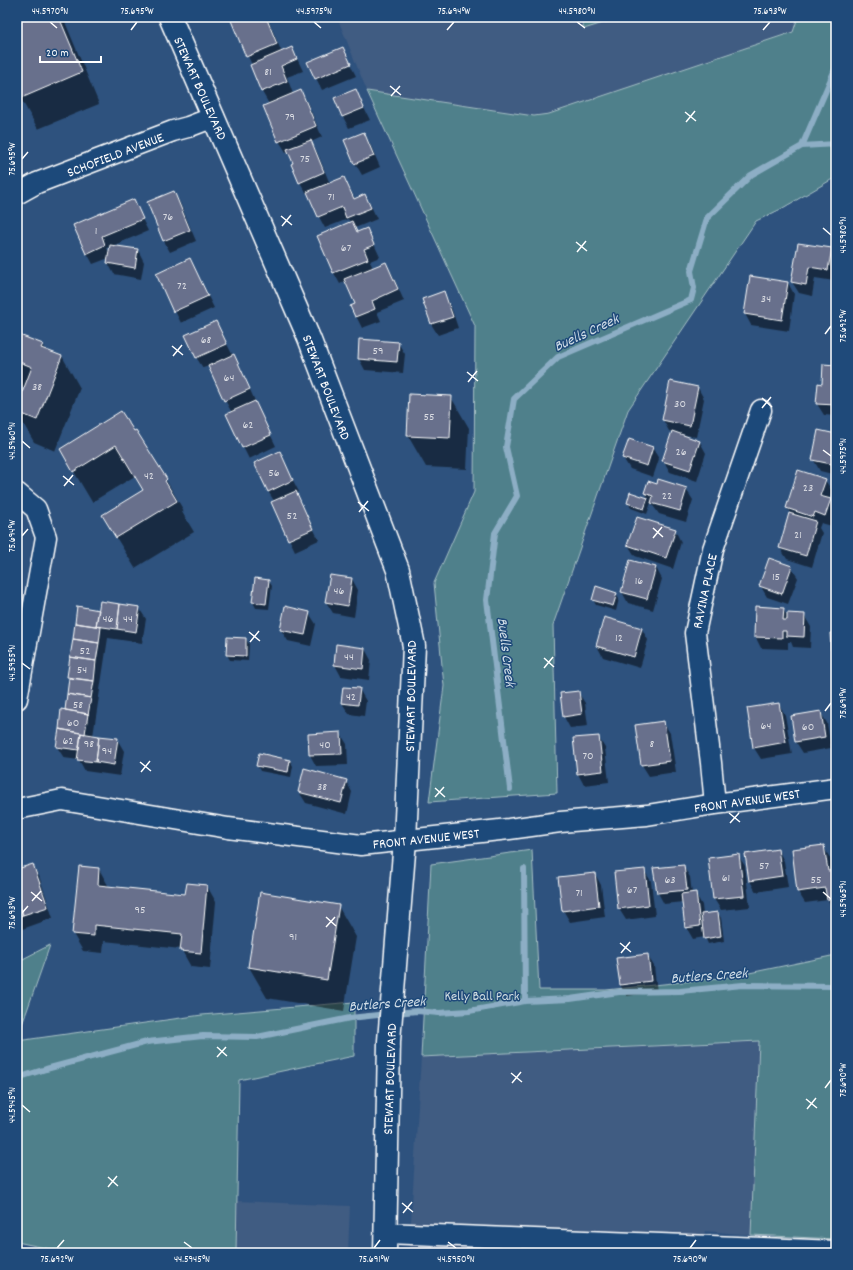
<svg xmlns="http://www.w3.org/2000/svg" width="853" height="1270" font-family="Dekko,sans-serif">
	<rect width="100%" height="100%" fill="#2e527e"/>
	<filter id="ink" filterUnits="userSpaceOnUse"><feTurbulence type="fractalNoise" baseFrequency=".025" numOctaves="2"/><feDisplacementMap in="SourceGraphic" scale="8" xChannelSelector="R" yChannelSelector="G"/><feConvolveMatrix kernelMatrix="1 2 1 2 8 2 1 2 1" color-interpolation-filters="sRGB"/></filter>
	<g filter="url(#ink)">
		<path fill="#3f5b82" d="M 337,17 L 798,17 L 793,32 L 549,114 L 534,116 L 367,91 Z
			M 759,1041 L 751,1235 L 705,1231 L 701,1253 L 409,1253 L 421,1057 Z
			M 237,1201 L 350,1206 L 348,1253 L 236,1253 Z"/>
		<path fill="#4f808b" stroke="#a7c0c5" d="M 580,17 L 622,17 L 584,29 Z
			M 798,17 L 836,17 L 836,177 L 781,209 L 756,221 L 628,410 L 553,625 L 557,793 L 429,802 L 444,686 L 434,583 L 474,492 L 475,326 L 367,91 L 534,116 L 549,114 L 793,32 Z
			M 532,850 L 539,990 L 606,990 L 730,977 L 836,955 L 836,1239 L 751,1235 L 759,1041 L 421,1057 L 431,864 Z
			M 50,945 L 17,1039 L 17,962 Z
			M 354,1002 L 354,1056 L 239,1080 L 236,1253 L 69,1253 L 17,1242 L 17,1041 L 202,1015 Z"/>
		<path fill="#0007" fill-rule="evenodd" d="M 17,17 L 63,17 L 99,104 L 38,129 L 17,92 Z
			M 234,17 L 267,17 L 282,53 L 292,48 L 303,71 L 287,77 L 293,94 L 301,91 L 307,102 L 322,137 L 311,142 L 317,152 L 330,184 L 344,178 L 355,199 L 365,195 L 371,206 L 377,219 L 355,228 L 358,233 L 367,229 L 380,257 L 370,261 L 373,269 L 386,263 L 392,274 L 404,301 L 377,312 L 381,321 L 362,328 L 351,306 L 356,304 L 346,281 L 340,284 L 334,273 L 318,236 L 351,223 L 348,219 L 325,228 L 319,217 L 309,192 L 306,193 L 300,182 L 294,164 L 289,151 L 286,152 L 279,141 L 269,104 L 262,92 L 251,65 L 252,65 L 231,19 Z
			M 342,48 L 356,76 L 322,90 L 308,62 Z
			M 355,90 L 370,120 L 349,128 L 343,117 L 335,98 Z
			M 364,133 L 370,144 L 380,167 L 362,175 L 355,163 Z
			M 174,192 L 180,203 L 196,241 L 170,252 L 164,241 L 148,203 Z
			M 133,200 L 148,231 L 112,246 L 138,250 L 144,262 L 141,279 L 114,274 L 108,263 L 109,258 L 93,264 L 87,253 ZM 111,246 L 110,254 L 107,248 Z
			M 799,244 L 831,249 L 836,257 L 834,281 L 815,278 L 812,296 L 799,293 L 792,282 Z
			M 190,260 L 214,308 L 181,323 L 157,275 Z
			M 788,283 L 794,294 L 789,331 L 751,325 L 745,314 Z
			M 444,293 L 450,304 L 458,328 L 438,335 L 431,324 Z
			M 216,322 L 233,356 L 234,356 L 240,367 L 255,401 L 254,401 L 276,446 L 249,459 L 243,447 L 232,413 L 225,400 L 209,366 L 203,368 L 196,357 Z
			M 17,335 L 42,344 L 45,350 L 62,356 L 80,388 L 55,451 L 34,442 L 17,413 L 17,408 L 25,388 L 17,385 Z
			M 398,343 L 405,354 L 403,373 L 365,370 L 359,359 Z
			M 836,366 L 836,416 L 824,415 L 817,404 L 823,385 Z
			M 698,388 L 704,399 L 696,437 L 680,434 L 680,435 L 700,442 L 706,453 L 697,481 L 670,472 L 663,460 L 673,432 L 669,431 L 663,420 Z
			M 410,395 L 451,397 L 469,428 L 467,469 L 426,467 L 408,436 Z
			M 121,412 L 166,480 L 184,511 L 182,512 L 194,532 L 135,568 L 103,516 L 144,491 L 135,476 L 92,502 L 61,450 Z
			M 836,435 L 836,475 L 820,471 L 813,459 Z
			M 652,447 L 659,459 L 653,477 L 630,469 L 623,458 Z
			M 279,453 L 299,492 L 296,493 L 319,540 L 295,551 L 272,503 L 274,501 L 268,491 Z
			M 825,480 L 832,491 L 829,500 L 836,510 L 832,526 L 821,523 L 819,528 L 822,533 L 812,567 L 787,559 L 780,548 L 790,513 L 787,508 Z
			M 686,489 L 693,500 L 686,522 L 659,514 L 651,503 L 647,514 L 631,508 L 628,503 L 631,493 L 649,499 L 645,493 Z
			M 675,530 L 681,542 L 673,569 L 635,556 L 628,545 Z
			M 631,561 L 656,568 L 662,579 L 653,610 L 628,603 L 622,592 Z
			M 791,567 L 798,578 L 788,604 L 767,597 L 760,585 Z
			M 352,579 L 358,590 L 354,617 L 333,613 L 326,602 Z
			M 256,580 L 269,581 L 272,586 L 269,609 L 256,608 L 253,602 Z
			M 616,594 L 619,599 L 616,611 L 596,605 L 593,600 Z
			M 78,608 L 100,611 L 139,608 L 146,619 L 142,643 L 108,638 L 93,736 L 117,739 L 124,751 L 120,776 L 85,771 L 79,760 L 64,758 L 57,747 L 65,711 L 70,680 L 68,677 Z
			M 783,609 L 786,614 L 804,615 L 811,627 L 810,648 L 793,647 L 791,642 L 788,642 L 788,649 L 761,648 L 755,636 Z
			M 309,613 L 316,624 L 311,646 L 288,641 L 281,630 Z
			M 642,629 L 648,640 L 640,668 L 603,657 L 597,646 Z
			M 836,634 L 836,655 L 835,655 L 832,649 Z
			M 228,638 L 246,639 L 249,644 L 248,661 L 230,660 L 227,655 Z
			M 365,649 L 371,660 L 369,680 L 341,676 L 335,665 Z
			M 359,689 L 366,701 L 364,716 L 349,714 L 342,703 Z
			M 578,692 L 585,703 L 588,726 L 570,728 L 564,717 Z
			M 779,704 L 785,715 L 792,754 L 761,759 L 754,748 Z
			M 820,712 L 827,723 L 831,748 L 803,753 L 796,742 Z
			M 663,722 L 670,733 L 676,772 L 649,776 L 642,765 L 636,726 Z
			M 340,733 L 347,744 L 348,765 L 316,766 L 310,755 L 309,735 Z
			M 598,737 L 605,748 L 609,782 L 584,785 L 578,774 Z
			M 290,760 L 293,766 L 291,777 L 260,771 L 257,765 Z
			M 346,781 L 352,792 L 347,814 L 306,803 L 299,792 Z
			M 823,846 L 830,858 L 832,871 L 836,871 L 836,910 L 834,911 L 828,900 L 805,903 L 798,892 Z
			M 778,850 L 784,861 L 788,887 L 756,892 L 750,881 L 746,855 Z
			M 738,855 L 745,866 L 750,907 L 721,910 L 714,899 Z
			M 33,865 L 39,876 L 53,918 L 17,931 L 17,870 Z
			M 683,866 L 690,877 L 692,894 L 695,893 L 702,905 L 703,915 L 718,913 L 721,918 L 724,941 L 708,944 L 705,937 L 693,939 L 686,927 L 683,902 L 664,904 L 658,893 Z
			M 99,869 L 109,887 L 186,895 L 207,886 L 216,902 L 210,969 L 191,967 L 181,949 L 104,941 L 103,953 L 83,951 L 73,934 Z
			M 644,870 L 651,881 L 655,916 L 626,920 L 619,909 Z
			M 595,874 L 601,885 L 605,917 L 570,922 L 563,910 Z
			M 261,894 L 338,906 L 356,937 L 344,1011 L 267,998 L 249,967 Z
			M 647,955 L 654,966 L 657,992 L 627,996 L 620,985 Z"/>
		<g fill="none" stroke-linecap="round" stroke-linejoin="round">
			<path stroke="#8daec5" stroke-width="6" d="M 802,146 L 836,144
				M 510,789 L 487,600 L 495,533 L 517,496 L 506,447 L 514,399 L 558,357 L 691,300 L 694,288 L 691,271 L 707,218 L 751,175 L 802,146 L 836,67
				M 524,869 L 525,1001
				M 396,1013 L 417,1011 L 439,1013 L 469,1011 L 525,1001 L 570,999 L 619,992 L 680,991 L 743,985 L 836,986
				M 17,1078 L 46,1069 L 147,1042 L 203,1036 L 257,1037 L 350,1018 L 387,1014"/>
		</g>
		<path fill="#68708c" stroke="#fff" d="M 17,17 L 59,17 L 82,72 L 19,99 L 17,94 Z
			M 233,17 L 266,17 L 277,44 L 246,57 L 230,18 Z
			M 292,47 L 297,59 L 281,66 L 287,81 L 261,92 L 250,65 Z
			M 343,47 L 351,64 L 315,79 L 307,62 Z
			M 356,89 L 364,108 L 342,117 L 334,98 Z
			M 301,90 L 316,126 L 278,142 L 263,106 Z
			M 364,132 L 374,156 L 354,164 L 344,140 Z
			M 311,140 L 324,172 L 299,183 L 291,164 L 293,163 L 287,149 Z
			M 344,177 L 354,199 L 365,194 L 371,208 L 346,218 L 342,207 L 318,217 L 307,192 Z
			M 174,191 L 190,230 L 163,241 L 147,202 Z
			M 134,199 L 143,219 L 102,236 L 105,245 L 86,254 L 73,225 Z
			M 352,221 L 357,232 L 367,228 L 374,245 L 364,249 L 368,259 L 333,273 L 317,236 Z
			M 798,243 L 832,248 L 828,270 L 809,267 L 806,285 L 791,282 Z
			M 110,245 L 138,249 L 135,268 L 107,263 Z
			M 190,258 L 208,296 L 173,312 L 156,274 Z
			M 386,262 L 398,289 L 372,301 L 375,309 L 355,317 L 350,306 L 355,304 L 344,279 Z
			M 750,276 L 788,282 L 782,320 L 744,314 Z
			M 444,291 L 453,317 L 431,324 L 422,299 Z
			M 216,321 L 227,344 L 196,358 L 185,335 Z
			M 17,334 L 43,344 L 41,348 L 62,356 L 37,420 L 17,412 L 17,406 L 32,367 L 17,361 Z
			M 359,339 L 399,342 L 397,362 L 358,359 Z
			M 234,354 L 250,389 L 224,401 L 208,366 Z
			M 823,364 L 836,365 L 836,405 L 816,404 L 818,383 L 822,384 Z
			M 670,381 L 698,387 L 690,426 L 662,420 Z
			M 409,394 L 452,396 L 450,438 L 407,436 Z
			M 255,401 L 271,435 L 242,448 L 226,414 Z
			M 121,411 L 134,431 L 136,430 L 167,479 L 165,481 L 177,501 L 116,538 L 102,515 L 143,490 L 116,445 L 73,472 L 60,449 Z
			M 818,430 L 836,434 L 836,465 L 812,460 Z
			M 672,431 L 700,441 L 690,470 L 662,461 Z
			M 629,439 L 653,447 L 647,466 L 622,458 Z
			M 280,451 L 293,480 L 268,492 L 254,463 Z
			M 798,470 L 826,479 L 820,496 L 831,499 L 825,516 L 815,512 L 813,517 L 786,508 Z
			M 658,479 L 687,488 L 680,511 L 651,503 L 653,496 L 644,493 L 648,481 L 657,484 Z
			M 296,491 L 313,529 L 288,540 L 271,502 Z
			M 630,492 L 648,498 L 644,509 L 627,503 Z
			M 789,513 L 816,521 L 806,556 L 779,548 Z
			M 637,517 L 676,529 L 666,558 L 627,545 Z
			M 769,558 L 792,566 L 782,594 L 759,586 Z
			M 630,560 L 656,567 L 647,599 L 621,592 Z
			M 330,575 L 352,578 L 348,606 L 325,602 Z
			M 255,578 L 269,580 L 266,604 L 252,602 Z
			M 596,586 L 617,593 L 613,606 L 592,600 Z
			M 100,601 L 120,604 L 117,629 L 96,626 Z
			M 120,604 L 140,607 L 136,632 L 117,629 Z
			M 77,606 L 99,610 L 96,626 L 75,623 Z
			M 285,606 L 310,612 L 305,635 L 280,630 Z
			M 755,606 L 784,608 L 783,620 L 787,620 L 787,613 L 805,614 L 804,637 L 786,636 L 786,631 L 782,631 L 782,638 L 754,637 Z
			M 604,617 L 642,628 L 634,657 L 596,646 Z
			M 75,623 L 101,627 L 99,643 L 73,639 Z
			M 830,633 L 836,633 L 836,649 L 831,650 Z
			M 227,637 L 246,638 L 246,656 L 226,655 Z
			M 73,639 L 99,643 L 96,661 L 70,657 Z
			M 336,644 L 365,648 L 363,669 L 334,665 Z
			M 70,657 L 96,661 L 94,681 L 67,677 Z
			M 69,678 L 94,681 L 91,698 L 67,694 Z
			M 343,687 L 360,688 L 358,705 L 341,703 Z
			M 579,691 L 582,714 L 563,717 L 560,693 Z
			M 67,694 L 91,698 L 88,715 L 88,714 L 65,710 Z
			M 779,703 L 786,742 L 753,748 L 747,708 Z
			M 61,709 L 88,714 L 85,734 L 59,729 Z
			M 821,711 L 825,737 L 795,742 L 791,716 Z
			M 664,721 L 670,761 L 641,765 L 635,725 Z
			M 59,729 L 81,733 L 79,750 L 56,747 Z
			M 341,732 L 342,754 L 309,755 L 308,734 Z
			M 81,733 L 99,736 L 96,762 L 77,760 Z
			M 99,736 L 118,738 L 114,765 L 96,762 Z
			M 599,736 L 603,771 L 577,774 L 573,738 Z
			M 259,753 L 290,760 L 288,772 L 256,766 Z
			M 304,768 L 347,780 L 341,803 L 298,792 Z
			M 824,845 L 828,871 L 836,870 L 836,898 L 827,900 L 825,888 L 797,892 L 792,849 Z
			M 778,849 L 782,876 L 749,881 L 745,854 Z
			M 739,854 L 744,896 L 713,899 L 708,858 Z
			M 33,864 L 48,907 L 23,915 L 17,898 L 17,869 Z
			M 684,865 L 687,890 L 657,893 L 653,868 Z
			M 79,866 L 99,868 L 98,885 L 185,894 L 187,883 L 207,885 L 201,953 L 180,951 L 182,934 L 94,925 L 94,936 L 72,934 Z
			M 645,869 L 649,905 L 618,909 L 614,872 Z
			M 595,873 L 599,906 L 562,911 L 558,877 Z
			M 260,892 L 339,905 L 327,980 L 248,967 Z
			M 696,892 L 700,926 L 685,928 L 681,894 Z
			M 17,898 L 23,915 L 17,917 Z
			M 718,912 L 721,936 L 704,939 L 701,914 Z
			M 648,954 L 651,981 L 620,985 L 616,958 Z"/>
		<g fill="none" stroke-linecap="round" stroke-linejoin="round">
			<defs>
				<path id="street" d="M 17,194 L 37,183 L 173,131 L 188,127 L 214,117
					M 17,493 L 36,509 L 46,537 L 17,699
					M 715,804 L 711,763 L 695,633 L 713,549 L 761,410
					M 17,809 L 62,800 L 228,828 L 361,845 L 509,829 L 560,822 L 647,815 L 715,804 L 836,788
					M 386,1233 L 836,1251"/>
				<path id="primary" d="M 170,17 L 309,338 L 398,570 L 414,646 L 405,840 L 389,1041 L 385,1253"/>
			</defs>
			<use href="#street" stroke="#fff" stroke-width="23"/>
			<use href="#primary" stroke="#fff" stroke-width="25"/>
			<use href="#street" stroke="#1f4a7a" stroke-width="20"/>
			<use href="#primary" stroke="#1f4a7a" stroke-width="22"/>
		</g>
	</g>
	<path fill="none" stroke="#fff" stroke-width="1.5" d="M 50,22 L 57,28M 314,22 L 321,28M 577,22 L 585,28M 131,30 L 137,22M 447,30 L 454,22M 763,30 L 770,22M 390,86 L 401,95M 391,96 L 400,86M 685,112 L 696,121M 686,122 L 695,111M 22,159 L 28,152M 281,216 L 292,225M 282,226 L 291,215M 823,228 L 831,235M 576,242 L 587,251M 577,252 L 586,241M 825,334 L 831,326M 172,346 L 183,355M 173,356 L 182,345M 467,372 L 478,381M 468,382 L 477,371M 762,398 L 772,407M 762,408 L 771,397M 22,441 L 30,448M 823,450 L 831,456M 63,476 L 74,485M 64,486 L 73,475M 358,502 L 369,511M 359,512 L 368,501M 653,528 L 663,537M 22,536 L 28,529M 653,538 L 662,527M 249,632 L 260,641M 250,642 L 259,631M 544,658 L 554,667M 22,663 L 30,669M 544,668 L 553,657M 825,711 L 831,703M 140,762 L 151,771M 141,772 L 150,761M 435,788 L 445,797M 435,797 L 444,787M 729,813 L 740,822M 730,823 L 739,813M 31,892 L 42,901M 823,892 L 831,899M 32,901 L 41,891M 22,913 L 28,906M 326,917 L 336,926M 326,927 L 335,917M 620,943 L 631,952M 621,953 L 630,942M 217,1047 L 227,1056M 217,1057 L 226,1047M 511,1073 L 522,1082M 512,1083 L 521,1072M 825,1088 L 831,1080M 806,1099 L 817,1108M 22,1105 L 30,1112M 807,1109 L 816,1098M 108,1177 L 118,1186M 108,1187 L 117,1176M 402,1203 L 413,1212M 403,1213 L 412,1202M 184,1242 L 192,1248M 448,1242 L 456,1248M 57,1248 L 64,1240M 374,1248 L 380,1240M 690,1248 L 696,1240"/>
	<g text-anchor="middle" stroke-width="3" stroke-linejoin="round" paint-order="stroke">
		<g font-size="12" fill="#d9dbe2">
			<text x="268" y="75">81</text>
			<text x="290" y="120">79</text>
			<text x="305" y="162">75</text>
			<text x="331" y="200">71</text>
			<text x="168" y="220">76</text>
			<text x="96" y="234">1</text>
			<text x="346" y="251">67</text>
			<text x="182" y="289">72</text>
			<text x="766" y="302">34</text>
			<text x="206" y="343">68</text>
			<text x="378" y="354">59</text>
			<text x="229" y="381">64</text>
			<text x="37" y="390">38</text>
			<text x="680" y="407">30</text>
			<text x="429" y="420">55</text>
			<text x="248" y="428">62</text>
			<text x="681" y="455">26</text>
			<text x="274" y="476">56</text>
			<text x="149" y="479">42</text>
			<text x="808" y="491">23</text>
			<text x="667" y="499">22</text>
			<text x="292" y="519">52</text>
			<text x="798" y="538">21</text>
			<text x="776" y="580">15</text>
			<text x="639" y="584">16</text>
			<text x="339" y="594">46</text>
			<text x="108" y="622">46</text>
			<text x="128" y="622">44</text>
			<text x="619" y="641">12</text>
			<text x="85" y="654">52</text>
			<text x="349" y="660">44</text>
			<text x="82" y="673">54</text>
			<text x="351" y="700">42</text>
			<text x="78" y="708">58</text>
			<text x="73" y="726">60</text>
			<text x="766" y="729">64</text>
			<text x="808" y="730">60</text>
			<text x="68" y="744">62</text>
			<text x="89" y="747">98</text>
			<text x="652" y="747">8</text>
			<text x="325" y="748">40</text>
			<text x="107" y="754">94</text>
			<text x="588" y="759">70</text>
			<text x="322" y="790">38</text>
			<text x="764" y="869">57</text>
			<text x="726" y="881">61</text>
			<text x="670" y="883">63</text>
			<text x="816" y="883">55</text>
			<text x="632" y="893">67</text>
			<text x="579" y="896">71</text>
			<text x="140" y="913">95</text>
			<text x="293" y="940">91</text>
		</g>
		<g font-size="14" fill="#fff" stroke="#1f4a7a">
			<text transform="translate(201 88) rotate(66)" y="5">STEWART BOULEVARD</text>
			<text transform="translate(115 154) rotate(-21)" y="5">SCHOFIELD AVENUE</text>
			<text transform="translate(327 387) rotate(69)" y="5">STEWART BOULEVARD</text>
			<text transform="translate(704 591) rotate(-78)" y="5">RAVINA PLACE</text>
			<text transform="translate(410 696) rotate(-89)" y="5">STEWART BOULEVARD</text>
			<text transform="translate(747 800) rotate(-8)" y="5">FRONT AVENUE WEST</text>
			<text transform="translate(426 838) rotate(-6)" y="5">FRONT AVENUE WEST</text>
			<text transform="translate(389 1079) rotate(-88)" y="5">STEWART BOULEVARD</text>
		</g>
		<g font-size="14" fill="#d3dfe2" stroke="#1f4a7a">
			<text x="482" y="1000">Kelly Ball Park</text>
		</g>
		<g font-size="15" font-style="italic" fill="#d0dde7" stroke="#1f4a7a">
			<text transform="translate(586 332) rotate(-25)" y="5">Buells Creek</text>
			<text transform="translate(507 652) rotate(83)" y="5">Buells Creek</text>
			<text transform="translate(709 975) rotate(-4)" y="5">Butlers Creek</text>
			<text transform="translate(387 1003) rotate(-4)" y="5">Butlers Creek</text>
		</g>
	</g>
	<rect width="853" height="1270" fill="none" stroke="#1f4a7a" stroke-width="44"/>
	<path d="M40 56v6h61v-6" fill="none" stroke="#ffffff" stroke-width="2"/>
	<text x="46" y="56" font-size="12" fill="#ffffff" stroke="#1f4a7a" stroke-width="3" paint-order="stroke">20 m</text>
	<rect x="22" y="22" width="809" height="1226" fill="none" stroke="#fff" stroke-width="1.5"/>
	<g font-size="10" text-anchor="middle" fill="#fff">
		<text x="50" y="14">44.5970°N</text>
		<text x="137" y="14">75.695°W</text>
		<text x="314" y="14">44.5975°N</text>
		<text x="454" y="14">75.694°W</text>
		<text x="577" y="14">44.5980°N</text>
		<text x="770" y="14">75.693°W</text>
		<text transform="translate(11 159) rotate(-90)" y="4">75.695°W</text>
		<text transform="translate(842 235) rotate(-90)" y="4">44.5980°N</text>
		<text transform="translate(842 326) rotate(-90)" y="4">75.692°W</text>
		<text transform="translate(11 441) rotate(-90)" y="4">44.5960°N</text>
		<text transform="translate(842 456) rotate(-90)" y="4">44.5975°N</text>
		<text transform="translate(11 536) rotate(-90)" y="4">75.694°W</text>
		<text transform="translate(11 663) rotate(-90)" y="4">44.5955°N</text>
		<text transform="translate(842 703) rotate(-90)" y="4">75.691°W</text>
		<text transform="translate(842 899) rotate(-90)" y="4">44.5965°N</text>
		<text transform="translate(11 913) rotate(-90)" y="4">75.693°W</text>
		<text transform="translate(842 1080) rotate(-90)" y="4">75.690°W</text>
		<text transform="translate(11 1105) rotate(-90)" y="4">44.5945°N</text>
		<text x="57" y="1262">75.692°W</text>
		<text x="192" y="1262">44.5945°N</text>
		<text x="374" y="1262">75.691°W</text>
		<text x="456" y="1262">44.5950°N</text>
		<text x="690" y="1262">75.690°W</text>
	</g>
</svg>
